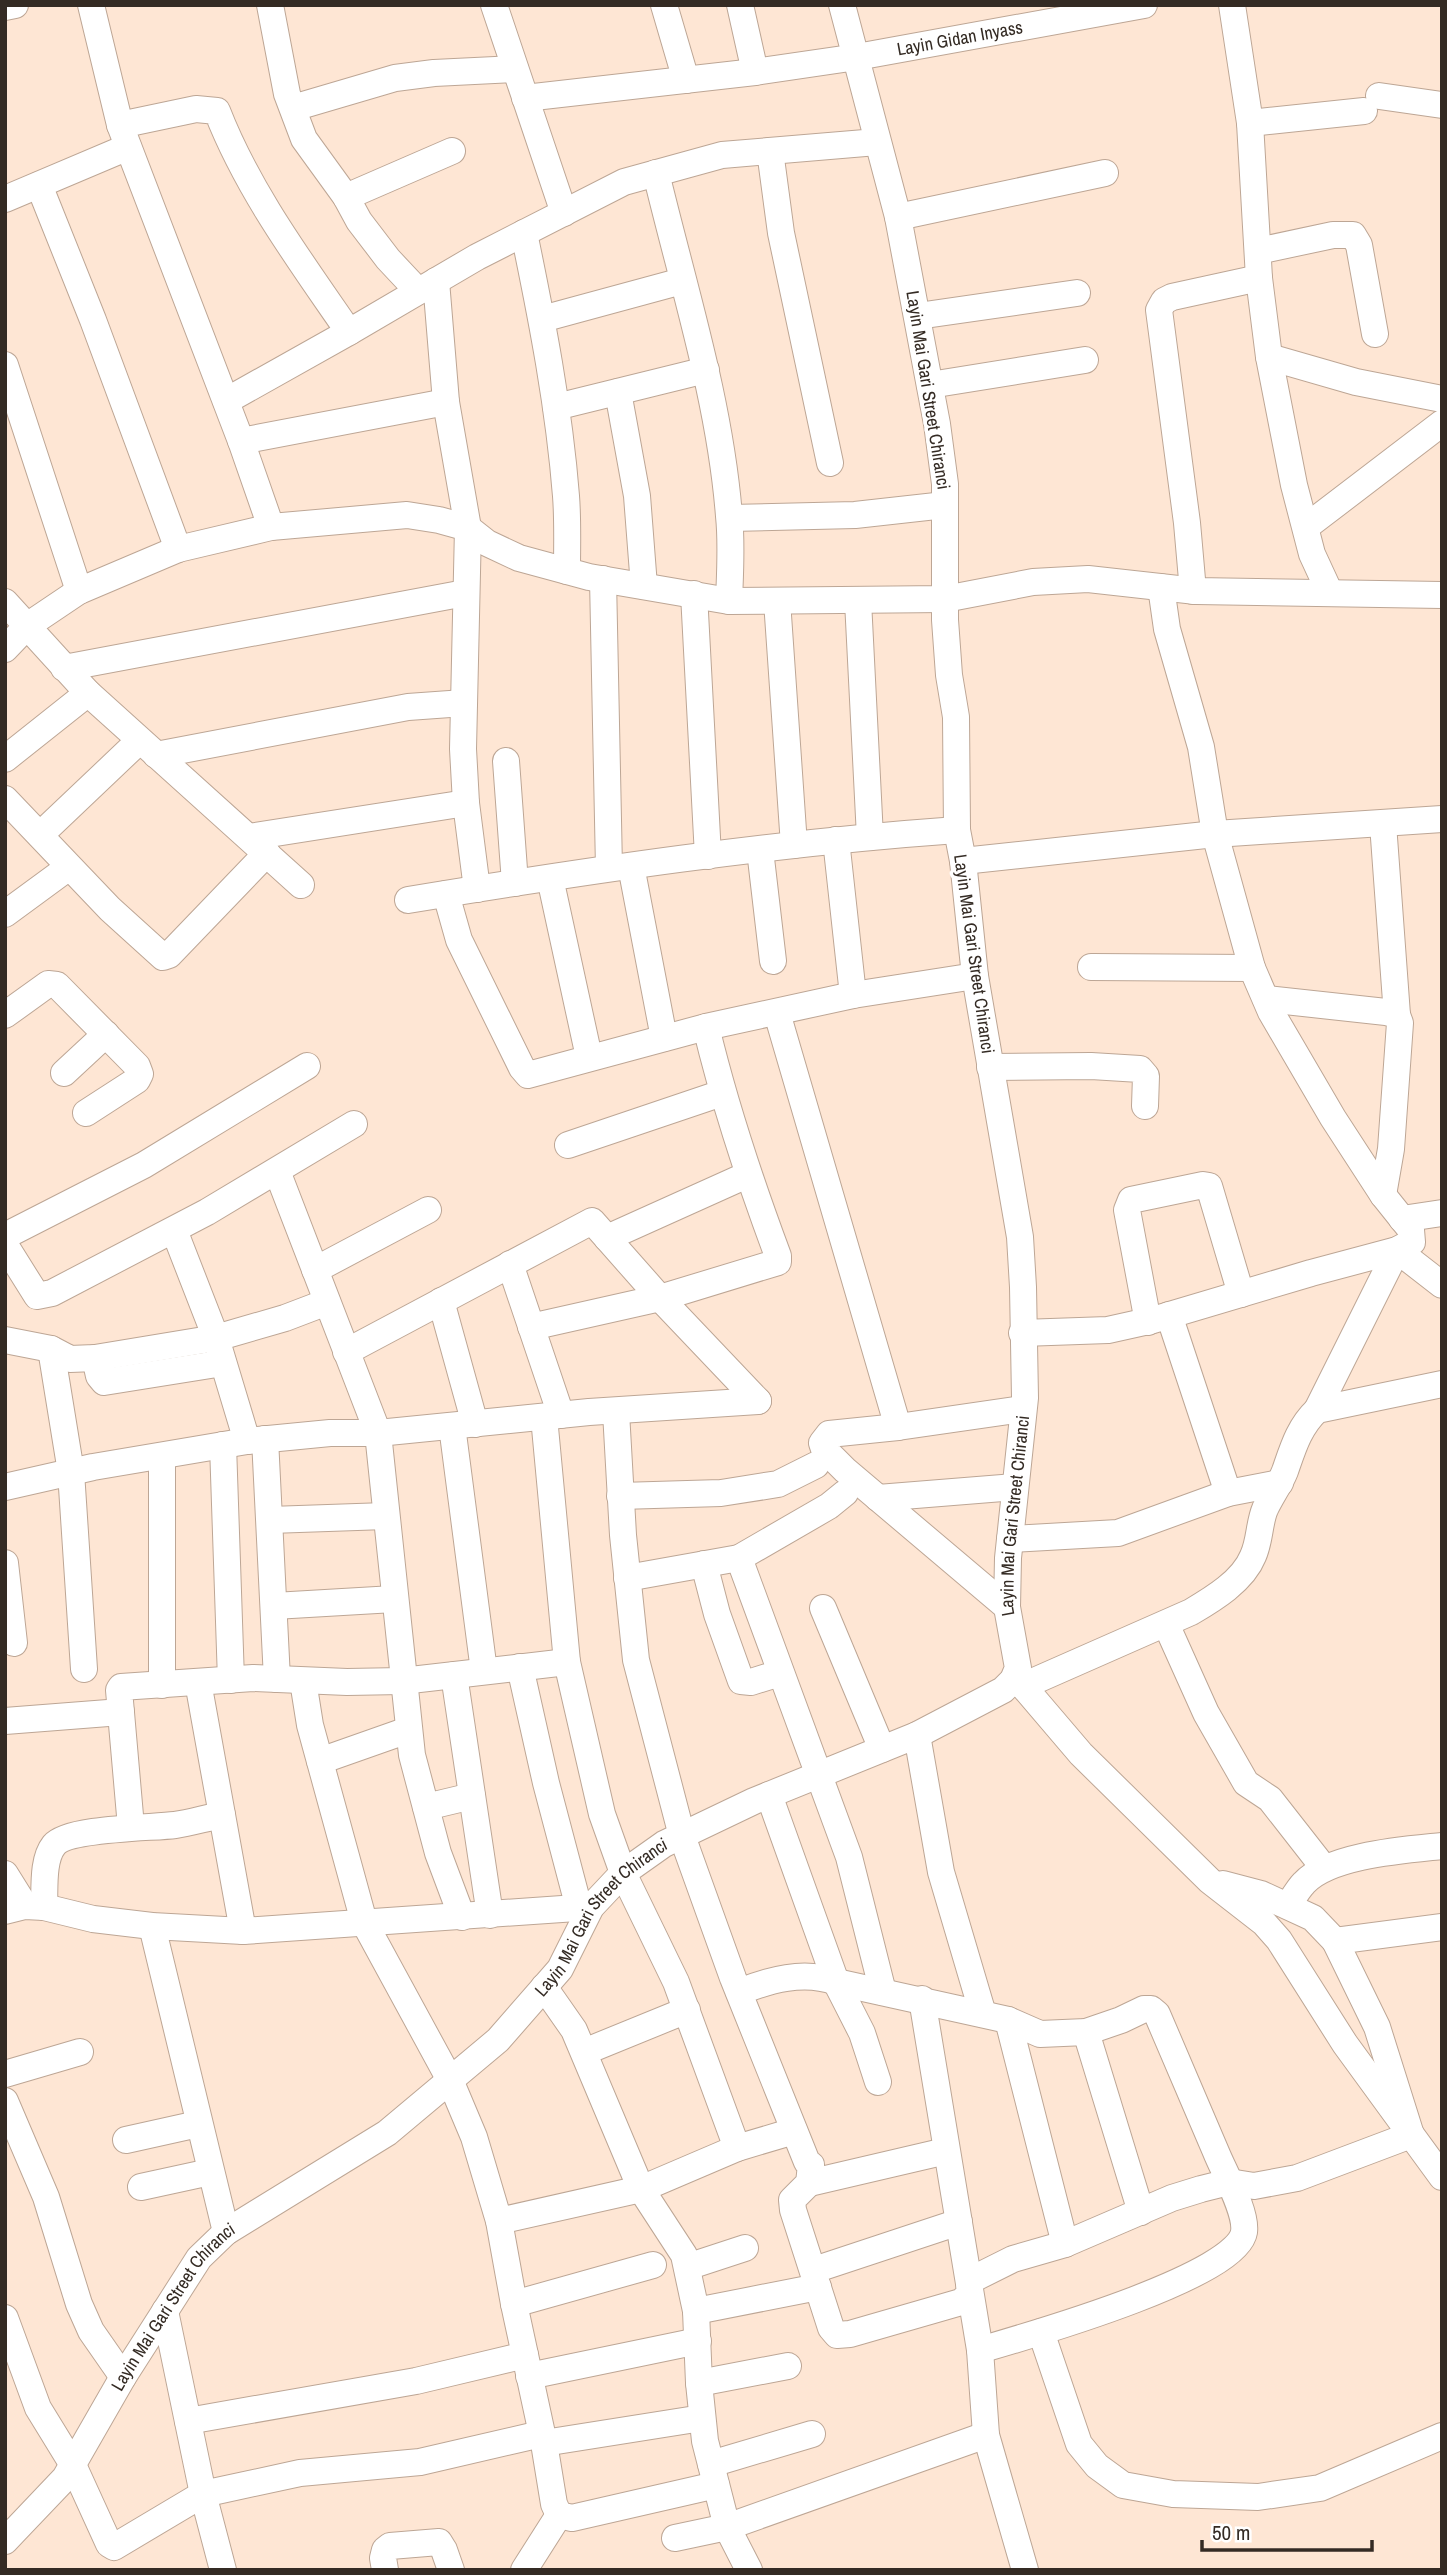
<svg xmlns="http://www.w3.org/2000/svg" width="1447" height="2575" font-family="'Archivo Narrow',sans-serif">
	<rect width="100%" height="100%" fill="#fee6d4"/>
	<g fill="none" stroke-linecap="round" stroke-linejoin="round">
		<defs>
			<g id="street">
				<path d="M 91,5 L 120,125 L 241,441 L 271,527"/>
				<path d="M 270,5 L 287,94 L 304,139 L 346,197 L 359,221 L 388,259 L 418,291"/>
				<path d="M 494,5 L 564,213"/>
				<path d="M 664,5 L 686,80"/>
				<path d="M 740,5 L 755,72"/>
				<path d="M 1232,5 L 1250,123 L 1259,278 L 1269,357 L 1294,485 L 1312,554 L 1330,593"/>
				<path d="M 5,7 L 15,5"/>
				<path d="M 1379,96 L 1442,105"/>
				<path id="s1" d="M 525,98 L 755,72 L 857,57 L 1144,5"/>
				<path d="M 293,108 L 395,78 L 434,73 L 515,69"/>
				<path d="M 1250,123 L 1364,111"/>
				<path d="M 120,125 L 196,109 L 217,111 C 248,191 301,262 349,332"/>
				<path d="M 770,151 L 781,233 L 830,463"/>
				<path d="M 656,173 C 683,286 720,400 729,516 C 732,544 730,573 729,601"/>
				<path d="M 39,185 L 93,320 L 178,549"/>
				<path d="M 346,197 L 452,151"/>
				<path d="M 5,199 L 128,147"/>
				<path d="M 898,217 L 1105,173"/>
				<path d="M 524,233 C 542,320 559,407 566,496 C 568,521 567,546 567,571"/>
				<path d="M 1258,251 L 1333,235 L 1353,235 L 1359,245 L 1375,334"/>
				<path d="M 436,281 L 446,402 L 468,528 L 463,749 L 466,803 L 477,889"/>
				<path d="M 918,316 L 1077,293"/>
				<path d="M 542,319 L 682,281"/>
				<path d="M 1269,357 L 1356,382 L 1442,399"/>
				<path d="M 5,365 L 79,591"/>
				<path d="M 930,385 L 1085,360"/>
				<path d="M 618,392 L 637,496 L 644,586"/>
				<path d="M 226,401 L 349,332 L 477,257 L 624,182 L 722,155 L 877,142"/>
				<path d="M 556,407 L 706,370"/>
				<path d="M 241,441 L 446,402"/>
				<path d="M 730,518 L 855,515 L 945,505"/>
				<path d="M 1306,527 L 1442,423"/>
				<path d="M 603,579 L 609,868"/>
				<path d="M 1193,591 L 1187,523 L 1159,310 L 1164,301 L 1172,297 L 1259,278"/>
				<path d="M 694,594 L 708,856"/>
				<path d="M 777,601 L 794,845"/>
				<path d="M 858,601 L 870,837"/>
				<path d="M 5,602 L 88,693 L 301,885"/>
				<path d="M 5,649 L 27,626 L 79,591 L 178,549 L 271,527 L 407,515 L 439,520 L 468,528 L 487,543 L 519,558 L 589,577 L 729,601 L 945,599 L 1033,582 L 1088,579 L 1196,591 L 1442,595"/>
				<path d="M 64,668 L 465,593"/>
				<path d="M 156,755 L 408,707 L 464,703"/>
				<path d="M 5,759 L 88,693"/>
				<path d="M 506,761 L 515,883"/>
				<path d="M 5,799 L 110,909 L 163,957 L 169,955 L 267,853"/>
				<path d="M 1383,824 L 1397,1015"/>
				<path d="M 40,835 L 139,741"/>
				<path d="M 249,837 L 466,803"/>
				<path d="M 836,840 L 853,995"/>
				<path d="M 760,850 L 773,961"/>
				<path d="M 963,861 L 1215,834 L 1442,819"/>
				<path d="M 631,866 L 664,1038"/>
				<path d="M 550,878 L 589,1057"/>
				<path d="M 446,894 L 459,940 L 522,1068 L 528,1075 L 706,1027 L 853,995 L 975,976"/>
				<path d="M 408,900 C 590,870 773,843 957,830"/>
				<path d="M 5,914 L 69,867"/>
				<path d="M 1091,967 L 1252,968"/>
				<path d="M 1266,999 L 1386,1012 L 1397,1015 L 1400,1023 L 1391,1149 L 1383,1195"/>
				<path d="M 777,1013 L 898,1427"/>
				<path d="M 5,1015 L 48,984 L 57,985 L 137,1066 L 140,1074 L 137,1080 L 86,1113"/>
				<path d="M 990,1067 L 1091,1066 L 1140,1069 L 1146,1076 L 1145,1106"/>
				<path d="M 64,1073 L 106,1034"/>
				<path d="M 568,1145 L 722,1093"/>
				<path d="M 277,1171 L 378,1433 L 412,1755 L 438,1853 L 462,1917"/>
				<path d="M 1402,1219 L 1442,1213"/>
				<path d="M 174,1230 L 216,1338 L 247,1441"/>
				<path d="M 5,1236 L 144,1165 L 307,1066"/>
				<path d="M 607,1238 L 747,1175"/>
				<path d="M 5,1245 L 37,1296 L 52,1293 L 207,1212 L 354,1124"/>
				<path d="M 510,1264 L 561,1415"/>
				<path d="M 315,1270 L 428,1210"/>
				<path d="M 441,1301 L 475,1424"/>
				<path d="M 1169,1315 L 1228,1493"/>
				<path d="M 1148,1322 L 1127,1210 L 1131,1200 L 1203,1185 L 1209,1186 L 1241,1294"/>
				<path d="M 531,1327 L 660,1298 L 778,1262 L 778,1256 C 750,1181 725,1106 706,1027"/>
				<path d="M 1022,1333 L 1108,1330 L 1153,1320 L 1311,1273 L 1397,1250 L 1412,1242 L 1411,1230 L 1383,1195 L 1333,1118 L 1271,1012 L 1252,968 L 1215,834 L 1201,747 L 1167,629 L 1161,587"/>
				<path d="M 5,1340 L 51,1349 L 70,1359 L 95,1358 L 216,1338 L 285,1318 L 327,1302"/>
				<path d="M 51,1349 L 71,1472 L 84,1669"/>
				<path d="M 346,1352 L 592,1221 L 660,1298 L 758,1401"/>
				<path d="M 95,1358 L 99,1376 L 104,1382 L 223,1363"/>
				<path d="M 1317,1410 L 1397,1250 L 1442,1285"/>
				<path d="M 616,1412 L 623,1535 L 636,1660 L 682,1836 L 733,1978 L 807,2162 L 811,2165 L 809,2183 L 792,2200 L 793,2210 L 831,2328 L 837,2335 L 850,2334 L 961,2302 L 970,2294 L 969,2281"/>
				<path d="M 544,1417 L 567,1662 L 602,1814 L 623,1873 L 676,1982 L 737,2148"/>
				<path d="M 452,1426 L 484,1671"/>
				<path d="M 265,1439 L 277,1679"/>
				<path d="M 223,1445 L 231,1680"/>
				<path d="M 5,1487 L 93,1467 L 247,1441 L 330,1433 L 378,1433 L 589,1412 L 758,1401"/>
				<path d="M 620,1496 L 721,1493 L 778,1484 L 816,1465"/>
				<path d="M 878,1498 L 1015,1487"/>
				<path d="M 270,1520 L 386,1516"/>
				<path d="M 1010,1539 L 1118,1533 L 1228,1493 L 1280,1483"/>
				<path d="M 739,1558 L 849,1857 L 883,1992"/>
				<path d="M 5,1563 L 14,1643"/>
				<path d="M 704,1564 L 717,1614 L 741,1681 L 751,1682 L 780,1673"/>
				<path d="M 627,1578 L 739,1558 L 829,1506 L 845,1493"/>
				<path d="M 274,1606 L 394,1599"/>
				<path d="M 1007,1607 L 845,1470 L 824,1449 L 822,1443 L 829,1434 L 898,1427 L 1023,1409"/>
				<path d="M 823,1608 L 882,1749"/>
				<path d="M 1166,1624 L 1206,1713 L 1246,1783 L 1270,1799 L 1324,1868"/>
				<path d="M 520,1667 L 546,1783 L 579,1908"/>
				<path d="M 454,1675 L 490,1915"/>
				<path d="M 1013,1680 L 1023,1686 L 1081,1754 L 1210,1881 L 1264,1923 L 1279,1940 L 1345,2044 L 1442,2177"/>
				<path d="M 303,1681 L 310,1725 L 364,1922 L 450,2080 L 474,2137 L 499,2221 L 514,2304 L 544,2443 L 554,2504 L 559,2515 L 572,2518 L 716,2485"/>
				<path d="M 198,1682 L 243,1931"/>
				<path d="M 162,1685 L 162,1456"/>
				<path d="M 1023,1686 L 1191,1612 C 1213,1599 1243,1581 1253,1556 C 1260,1541 1259,1523 1265,1509 C 1271,1496 1280,1484 1285,1471 C 1293,1448 1299,1427 1317,1410 L 1442,1384"/>
				<path d="M 5,1721 L 121,1712"/>
				<path d="M 917,1735 L 941,1872 L 983,2014"/>
				<path d="M 320,1761 L 408,1730"/>
				<path d="M 769,1795 L 836,1982 L 862,2033 L 878,2082"/>
				<path d="M 426,1807 L 472,1796"/>
				<path d="M 131,1827 L 119,1690 L 121,1687 L 253,1678 L 347,1682 L 402,1681 L 567,1662"/>
				<path d="M 5,1874 L 25,1906"/>
				<path d="M 1223,1884 L 1261,1894 L 1313,1918 L 1335,1941 L 1442,1927"/>
				<path d="M 1288,1906 C 1293,1898 1298,1889 1304,1883 C 1330,1855 1404,1850 1442,1846"/>
				<path d="M 44,1907 C 45,1889 42,1860 54,1845 C 68,1828 151,1828 175,1825 C 190,1823 206,1818 222,1815"/>
				<path d="M 5,1911 L 25,1906 L 44,1907 L 93,1919 L 152,1926 L 243,1931 L 591,1907"/>
				<path d="M 152,1926 L 226,2232"/>
				<path d="M 544,1987 L 574,2030 L 641,2189 L 684,2255 L 696,2311 L 699,2383 L 705,2441 L 727,2527 L 749,2570"/>
				<path d="M 739,1992 C 769,1980 804,1970 836,1982 L 1008,2020 L 1040,2034 L 1086,2032 L 1121,2020 L 1144,2009 L 1151,2009 L 1157,2014 C 1177,2060 1196,2106 1216,2152 C 1224,2172 1247,2212 1244,2232 C 1237,2277 1024,2337 980,2350"/>
				<path d="M 922,1999 L 980,2350 L 986,2435 L 1025,2570"/>
				<path d="M 1008,2020 L 1065,2244"/>
				<path d="M 1086,2032 L 1141,2212"/>
				<path d="M 584,2052 L 687,2010"/>
				<path d="M 5,2074 L 80,2052"/>
				<path d="M 5,2101 L 46,2197 L 79,2304 L 91,2331 L 123,2377"/>
				<path d="M 126,2140 L 198,2124"/>
				<path d="M 809,2183 L 946,2151"/>
				<path d="M 141,2187 L 210,2172"/>
				<path d="M 499,2221 L 641,2189 L 737,2148 L 794,2131"/>
				<path d="M 687,2267 L 745,2248"/>
				<path d="M 814,2270 L 959,2222"/>
				<path d="M 969,2281 L 1013,2259 L 1065,2244 L 1172,2198 L 1201,2189 L 1229,2182 L 1254,2186 L 1297,2178 L 1411,2135 L 1377,2027 L 1335,1941"/>
				<path d="M 514,2304 L 653,2265"/>
				<path d="M 165,2311 L 203,2494 L 223,2570"/>
				<path d="M 696,2311 L 818,2287"/>
				<path d="M 5,2318 L 38,2408 L 73,2465 L 109,2544 L 114,2547 L 203,2494 L 300,2473 L 420,2462 L 541,2434"/>
				<path d="M 1041,2332 L 1079,2444 L 1097,2466 L 1123,2485 L 1173,2494 L 1258,2497 L 1320,2488 L 1442,2436"/>
				<path d="M 529,2376 L 698,2341"/>
				<path d="M 699,2383 L 788,2366"/>
				<path d="M 188,2421 L 416,2381 L 525,2355"/>
				<path d="M 544,2443 L 702,2418"/>
				<path d="M 711,2464 L 812,2434"/>
				<path d="M 675,2538 L 727,2527 L 986,2435"/>
				<path id="s2" d="M 5,2541 L 65,2478 L 123,2377 L 199,2258 L 226,2232 L 387,2133 L 498,2040 L 560,1969 L 591,1907 L 623,1873 L 664,1844 L 754,1801 L 917,1735 L 1003,1690 L 1013,1680 L 1018,1668 L 1007,1607 L 1008,1558 L 1025,1398 L 1023,1287 L 1020,1237 L 975,976 L 963,861 L 957,830 L 956,717 L 949,675 L 945,620 L 945,484 L 937,424 L 898,217 L 842,5"/>
				<path d="M 385,2570 L 383,2558 L 385,2550 L 390,2546 L 439,2542 L 444,2550 L 451,2570"/>
				<path d="M 524,2570 L 559,2515"/>
			</g>
		</defs>
		<use href="#street" stroke="#bda695" stroke-width="28"/>
		<use href="#street" stroke="#fff" stroke-width="26"/>
	</g>
	<g text-anchor="middle" stroke-width="7" stroke-linejoin="round" paint-order="stroke">
		<g font-size="18" fill="#342b24" stroke="#fff">
			<text dy="6" stroke="none"><textPath href="#s1" startOffset="439">Layin Gidan Inyass</textPath></text>
			<text transform="translate(928 390) rotate(81)" y="6">Layin Mai Gari Street Chiranci</text>
			<text transform="translate(974 954) rotate(82)" y="6">Layin Mai Gari Street Chiranci</text>
			<text dy="6" stroke="none"><textPath href="#s2" startOffset="1530">Layin Mai Gari Street Chiranci</textPath></text>
			<text dy="6" stroke="none"><textPath href="#s2" startOffset="878">Layin Mai Gari Street Chiranci</textPath></text>
			<text dy="6" stroke="none"><textPath href="#s2" startOffset="290">Layin Mai Gari Street Chiranci</textPath></text>
		</g>
	</g>
	<rect width="1447" height="2575" fill="none" stroke="#342b24" stroke-width="14"/>
	<path d="M1202 2540v10h170v-10" fill="none" stroke="#342b24" stroke-width="3.5"/>
	<text x="1212" y="2540" font-size="21" fill="#342b24" stroke="#ffffff" stroke-width="5" paint-order="stroke">50 m</text>
</svg>
